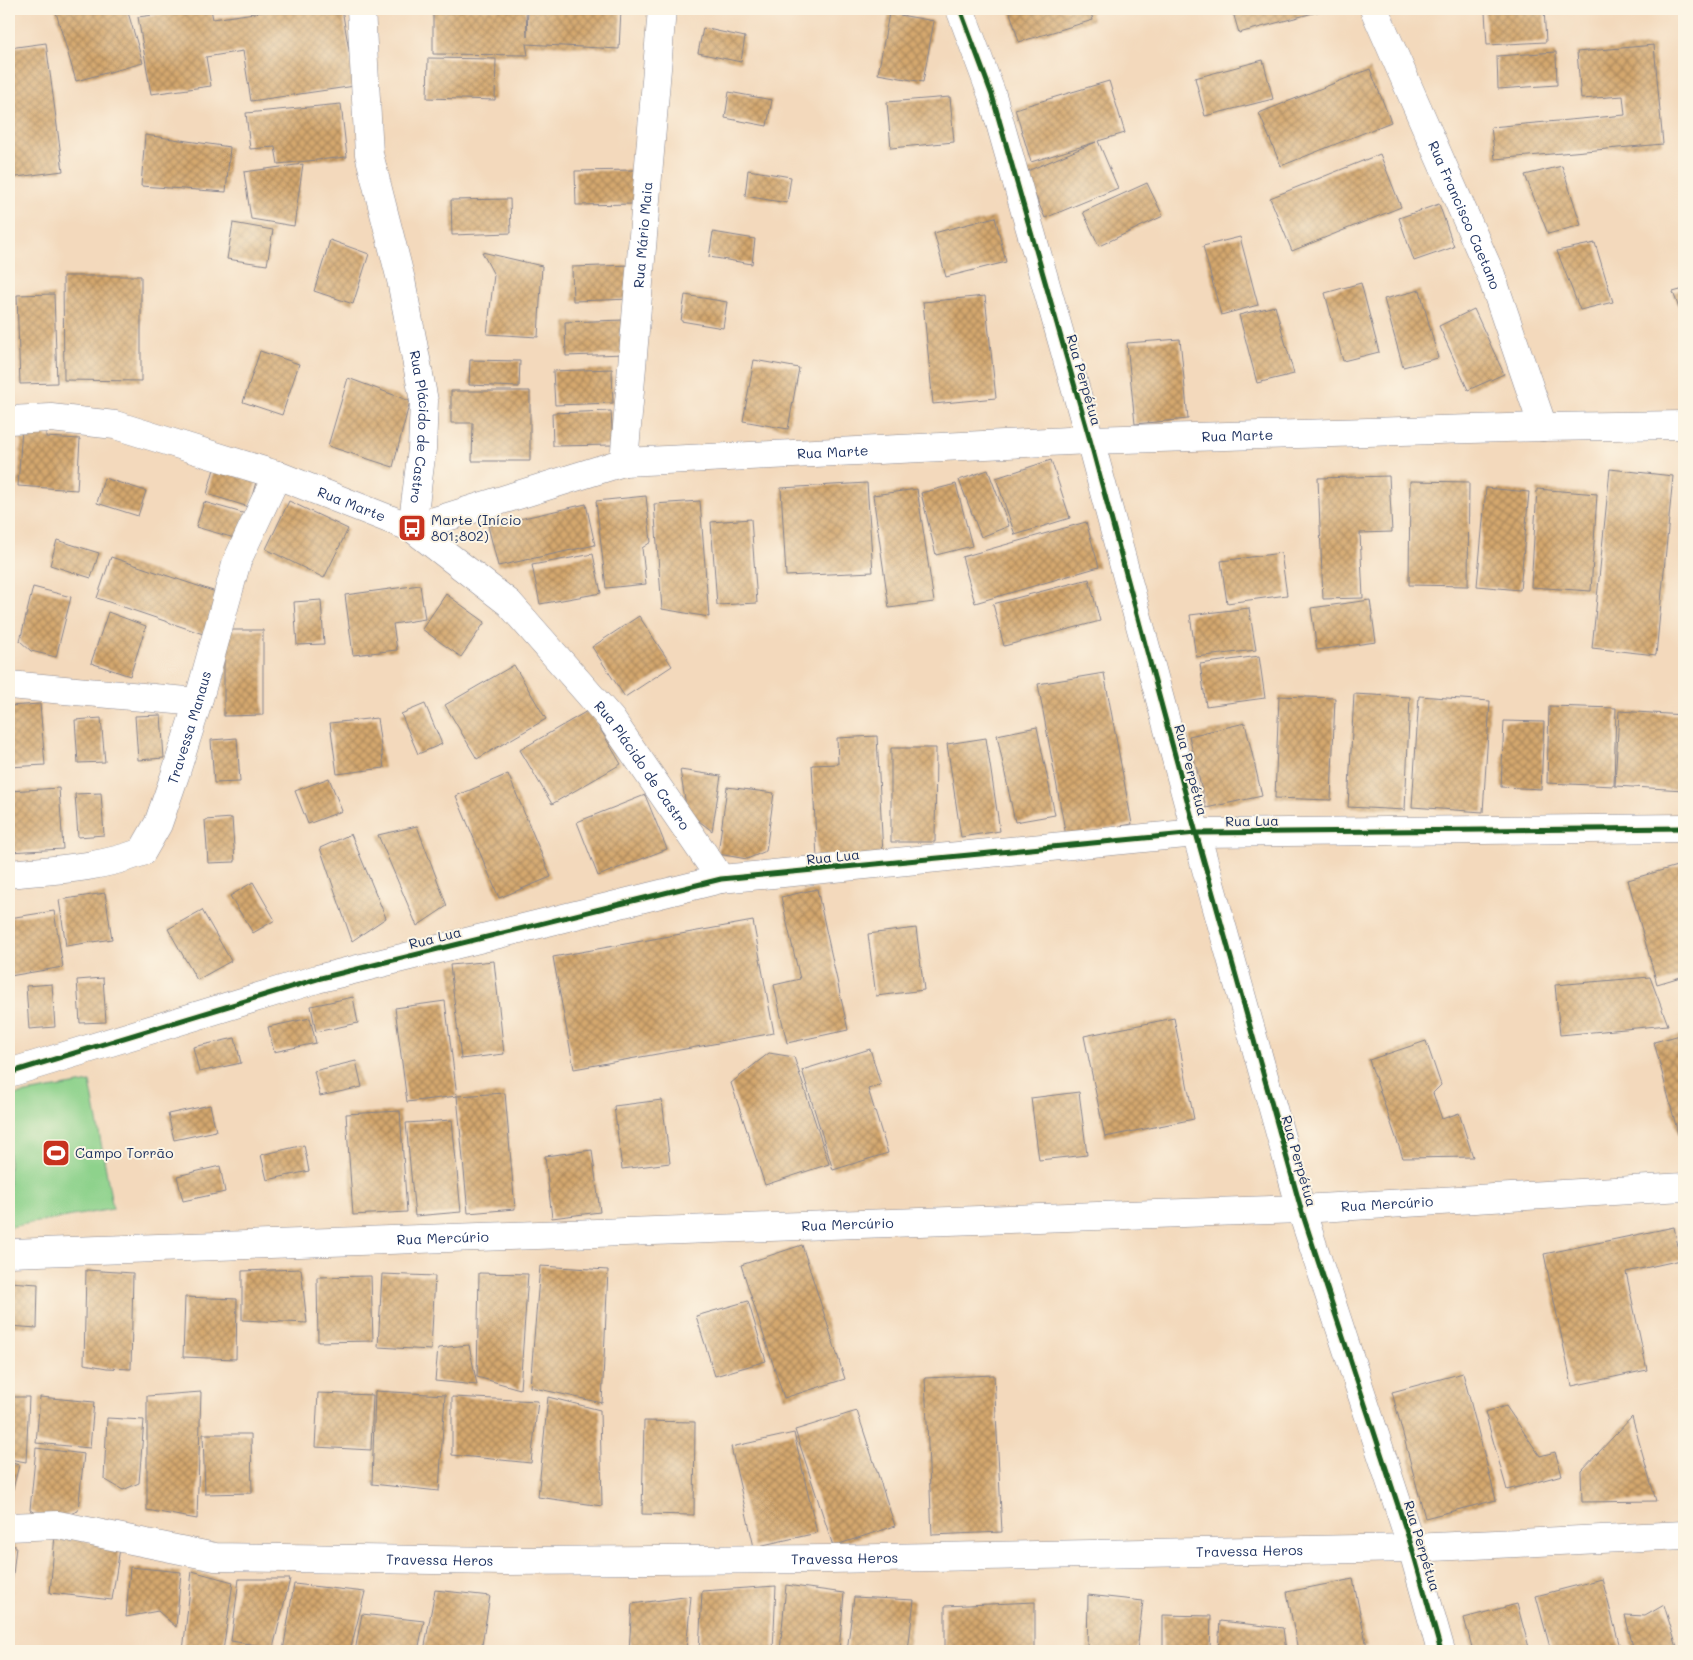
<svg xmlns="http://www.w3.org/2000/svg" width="1693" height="1660" font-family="Mali,sans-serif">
	<defs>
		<pattern id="building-cross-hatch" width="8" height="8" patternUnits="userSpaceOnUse" patternTransform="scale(1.25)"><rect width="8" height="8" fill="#d4a76d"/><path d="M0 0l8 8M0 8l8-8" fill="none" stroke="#ab885d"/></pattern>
	</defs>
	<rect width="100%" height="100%" fill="#fcf5e5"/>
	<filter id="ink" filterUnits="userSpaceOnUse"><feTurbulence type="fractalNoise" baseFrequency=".02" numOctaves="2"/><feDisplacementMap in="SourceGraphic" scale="10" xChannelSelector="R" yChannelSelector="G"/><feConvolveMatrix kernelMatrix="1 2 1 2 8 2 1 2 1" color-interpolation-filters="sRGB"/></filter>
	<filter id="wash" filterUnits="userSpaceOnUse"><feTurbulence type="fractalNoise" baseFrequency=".0096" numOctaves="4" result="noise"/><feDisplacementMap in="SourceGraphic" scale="20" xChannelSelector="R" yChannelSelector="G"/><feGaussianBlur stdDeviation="1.12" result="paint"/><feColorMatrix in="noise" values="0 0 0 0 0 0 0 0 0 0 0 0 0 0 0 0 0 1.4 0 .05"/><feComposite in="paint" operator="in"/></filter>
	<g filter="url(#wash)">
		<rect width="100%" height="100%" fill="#f3d9bc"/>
		<path fill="#8ed28c" stroke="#548075" d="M 90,1082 L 113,1209 L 9,1227 L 9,1096 Z"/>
		<g id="blocks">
			<path fill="url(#building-cross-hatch)" d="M 55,9 L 127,9 L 143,63 L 76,81 Z
				M 198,9 L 211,9 L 213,19 L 282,9 L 342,9 L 355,86 L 251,101 L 243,51 L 206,57 L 211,86 L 151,94 L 138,17 Z
				M 433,9 L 526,9 L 527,37 L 528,9 L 621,9 L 619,49 L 526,44 L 528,55 L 433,54 Z
				M 1009,9 L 1090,9 L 1093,20 L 1019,42 Z
				M 1232,9 L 1328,9 L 1239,33 Z
				M 1544,9 L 1546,42 L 1487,45 L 1485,12 Z
				M 889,13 L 934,21 L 923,82 L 878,74 Z
				M 703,28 L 745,37 L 741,62 L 698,53 Z
				M 46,43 L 63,171 L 9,178 L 9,48 Z
				M 1654,45 L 1663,144 L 1495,159 L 1491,127 L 1625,115 L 1623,96 L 1581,99 L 1577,52 Z
				M 1556,52 L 1557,85 L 1498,89 L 1497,56 Z
				M 428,58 L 496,59 L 495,100 L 427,98 Z
				M 1263,60 L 1273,99 L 1205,116 L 1195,78 Z
				M 1370,69 L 1391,122 L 1281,166 L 1259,113 Z
				M 1109,81 L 1125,133 L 1098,141 L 1118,188 L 1045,218 L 1025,172 L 1096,142 L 1031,162 L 1015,109 Z
				M 729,92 L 772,100 L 767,126 L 725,118 Z
				M 950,97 L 954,142 L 891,148 L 887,102 Z
				M 341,104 L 347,157 L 278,164 L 275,147 L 250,149 L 246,113 Z
				M 145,135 L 230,147 L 226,192 L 141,186 Z
				M 1380,154 L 1401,207 L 1292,251 L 1270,198 Z
				M 303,164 L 294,226 L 251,219 L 244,172 Z
				M 1562,166 L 1581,225 L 1548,234 L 1525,175 Z
				M 634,170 L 635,204 L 576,205 L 575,171 Z
				M 748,170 L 791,177 L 787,203 L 745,196 Z
				M 1147,183 L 1163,216 L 1099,246 L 1083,212 Z
				M 510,199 L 511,233 L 452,235 L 451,200 Z
				M 1439,204 L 1454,247 L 1414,261 L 1399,218 Z
				M 995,217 L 1006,262 L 946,277 L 934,233 Z
				M 233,223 L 273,230 L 267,265 L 227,259 Z
				M 713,232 L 755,239 L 752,264 L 709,257 Z
				M 1240,237 L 1258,305 L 1221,315 L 1203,246 Z
				M 330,240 L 369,254 L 353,304 L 314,291 Z
				M 1595,243 L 1613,302 L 1580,310 L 1557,251 Z
				M 482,252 L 542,266 L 538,337 L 487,334 L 494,275 Z
				M 631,265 L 633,299 L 573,301 L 572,267 Z
				M 63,276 L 141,276 L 141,381 L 64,380 Z
				M 1361,283 L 1379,352 L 1343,361 L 1325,293 Z
				M 1684,289 L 1684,322 L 1673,292 Z
				M 1420,290 L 1438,358 L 1403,367 L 1384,299 Z
				M 54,294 L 57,383 L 20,384 L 17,295 Z
				M 685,295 L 727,302 L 723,328 L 681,321 Z
				M 985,296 L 996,398 L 933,404 L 923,302 Z
				M 1275,306 L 1294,374 L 1257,383 L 1239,315 Z
				M 1474,309 L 1504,374 L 1468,390 L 1439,326 Z
				M 624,320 L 625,354 L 566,356 L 565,322 Z
				M 1180,339 L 1188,419 L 1135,424 L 1127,343 Z
				M 260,351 L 299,364 L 282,415 L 243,402 Z
				M 470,360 L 520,361 L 519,387 L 469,385 Z
				M 754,360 L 799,368 L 788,429 L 743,421 Z
				M 612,369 L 613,403 L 555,405 L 553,371 Z
				M 348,378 L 410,401 L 393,467 L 328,446 Z
				M 451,391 L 530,391 L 530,461 L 472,461 L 473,423 L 451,423 Z
				M 611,411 L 613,445 L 553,446 L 552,413 Z
				M 22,427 L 46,428 L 46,437 L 80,439 L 77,490 L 18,486 Z
				M 1051,460 L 1070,518 L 1015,535 L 996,478 Z
				M 214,469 L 256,482 L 249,507 L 207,494 Z
				M 1610,469 L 1673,476 L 1656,655 L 1592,648 Z
				M 988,470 L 1009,526 L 981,537 L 959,480 Z
				M 1389,476 L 1392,532 L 1360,533 L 1363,598 L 1323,599 L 1318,478 Z
				M 104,478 L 146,491 L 138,516 L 97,503 Z
				M 1410,481 L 1469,482 L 1468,586 L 1409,585 Z
				M 867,483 L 873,572 L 786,576 L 781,488 Z
				M 956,484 L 972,546 L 936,555 L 921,493 Z
				M 1486,488 L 1529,492 L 1520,590 L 1477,586 Z
				M 917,489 L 934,602 L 889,608 L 873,495 Z
				M 1537,489 L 1597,494 L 1591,591 L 1531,587 Z
				M 646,496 L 651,542 L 642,548 L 646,584 L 606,588 L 596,501 Z
				M 289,501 L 348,529 L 324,578 L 266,549 Z
				M 700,501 L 709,617 L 662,609 L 654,504 Z
				M 204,502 L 246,514 L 238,539 L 196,527 Z
				M 586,504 L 595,545 L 498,566 L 488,526 Z
				M 751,519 L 757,603 L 717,605 L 711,522 Z
				M 1086,522 L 1099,567 L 975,603 L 962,557 Z
				M 57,540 L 99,553 L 91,578 L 50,565 Z
				M 1281,553 L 1287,595 L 1227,603 L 1221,561 Z
				M 593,554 L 601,593 L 540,604 L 532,565 Z
				M 111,557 L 219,593 L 206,635 L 97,598 Z
				M 1089,579 L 1100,621 L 1004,646 L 993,604 Z
				M 420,585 L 425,619 L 393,624 L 397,650 L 353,655 L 345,595 Z
				M 33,587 L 71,597 L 56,657 L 31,651 L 20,641 Z
				M 446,594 L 485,622 L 461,657 L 422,629 Z
				M 321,600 L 324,644 L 297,645 L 294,602 Z
				M 1370,600 L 1376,642 L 1317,650 L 1311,608 Z
				M 1249,608 L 1256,650 L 1196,657 L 1190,615 Z
				M 108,612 L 146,626 L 130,676 L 91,663 Z
				M 639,616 L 672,666 L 625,697 L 592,647 Z
				M 224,630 L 263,630 L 263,715 L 224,716 Z
				M 1259,656 L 1265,698 L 1206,706 L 1200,664 Z
				M 514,665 L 546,719 L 477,759 L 445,705 Z
				M 1104,673 L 1132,824 L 1066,836 L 1038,684 Z
				M 1354,694 L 1410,697 L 1405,810 L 1348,807 Z
				M 1279,696 L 1335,698 L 1331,800 L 1275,798 Z
				M 1419,696 L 1490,701 L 1483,812 L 1412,807 Z
				M 40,704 L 45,765 L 9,767 L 9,706 Z
				M 425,704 L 442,744 L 418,754 L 401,714 Z
				M 1549,706 L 1616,708 L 1614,786 L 1547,783 Z
				M 589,710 L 621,764 L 552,804 L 520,750 Z
				M 1619,711 L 1684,715 L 1684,790 L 1615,786 Z
				M 161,715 L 164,758 L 138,760 L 135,716 Z
				M 101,718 L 105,762 L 78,763 L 75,720 Z
				M 377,718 L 384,768 L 337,774 L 330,723 Z
				M 1504,721 L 1544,722 L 1541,789 L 1501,787 Z
				M 1245,723 L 1262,796 L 1206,808 L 1189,736 Z
				M 1037,727 L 1055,815 L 1015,822 L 997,735 Z
				M 877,736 L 883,855 L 817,858 L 812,765 L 838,764 L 837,738 Z
				M 237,738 L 240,782 L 214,783 L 211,740 Z
				M 986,738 L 1000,831 L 961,837 L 947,744 Z
				M 891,748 L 936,748 L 935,842 L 891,842 Z
				M 680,770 L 721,776 L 712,831 L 687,812 Z
				M 508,774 L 551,877 L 499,898 L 456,796 Z
				M 329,778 L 342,811 L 308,824 L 295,791 Z
				M 727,787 L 774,793 L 766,851 L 747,859 L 718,854 Z
				M 59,788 L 63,849 L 9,852 L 9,791 Z
				M 101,793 L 104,835 L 78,837 L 75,794 Z
				M 645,795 L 667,849 L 598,876 L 577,822 Z
				M 232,818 L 235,862 L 208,863 L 205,820 Z
				M 417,826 L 447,906 L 417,926 L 378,835 Z
				M 351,834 L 386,918 L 352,941 L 320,848 Z
				M 1684,864 L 1684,976 L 1657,984 L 1628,880 Z
				M 253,882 L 275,920 L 253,933 L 230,896 Z
				M 817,889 L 848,1030 L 787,1043 L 774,985 L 800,979 L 781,897 Z
				M 105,893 L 112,939 L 66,946 L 59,900 Z
				M 202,910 L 231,961 L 197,980 L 168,929 Z
				M 54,911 L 63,967 L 10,976 L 9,918 Z
				M 753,921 L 774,1033 L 574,1069 L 553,957 Z
				M 916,928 L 924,990 L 876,996 L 868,934 Z
				M 494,961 L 504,1054 L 461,1059 L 450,965 Z
				M 1650,977 L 1668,1025 L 1560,1035 L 1555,985 Z
				M 103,978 L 106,1022 L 80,1023 L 77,980 Z
				M 52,984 L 55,1027 L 29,1029 L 26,986 Z
				M 353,997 L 358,1023 L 316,1032 L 311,1006 Z
				M 445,1001 L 457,1096 L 407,1102 L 395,1008 Z
				M 310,1018 L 316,1043 L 274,1052 L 268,1027 Z
				M 1174,1018 L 1194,1119 L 1105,1137 L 1084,1036 Z
				M 1684,1034 L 1684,1149 L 1682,1149 L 1654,1042 Z
				M 235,1038 L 241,1063 L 199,1072 L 193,1047 Z
				M 1426,1041 L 1441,1085 L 1433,1093 L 1442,1119 L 1459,1113 L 1473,1157 L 1403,1158 L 1369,1060 Z
				M 870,1049 L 881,1085 L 868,1089 L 888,1153 L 833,1170 L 802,1070 Z
				M 769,1053 L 794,1057 L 829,1164 L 765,1185 L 731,1083 Z
				M 356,1061 L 362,1087 L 320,1096 L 314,1071 Z
				M 1079,1092 L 1087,1155 L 1039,1160 L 1031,1098 Z
				M 505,1093 L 515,1209 L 468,1213 L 457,1096 Z
				M 662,1100 L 670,1163 L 622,1169 L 614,1106 Z
				M 210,1105 L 216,1131 L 174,1140 L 168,1114 Z
				M 400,1111 L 407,1212 L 353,1215 L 346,1114 Z
				M 452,1120 L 461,1212 L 415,1216 L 406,1123 Z
				M 304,1145 L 309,1171 L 267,1180 L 261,1155 Z
				M 592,1150 L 600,1212 L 552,1218 L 545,1156 Z
				M 220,1166 L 225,1192 L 183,1201 L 177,1176 Z
				M 1674,1227 L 1681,1260 L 1626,1272 L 1647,1370 L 1572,1386 L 1544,1254 Z
				M 802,1245 L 845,1379 L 784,1398 L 741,1265 Z
				M 540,1266 L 608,1270 L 602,1403 L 530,1387 Z
				M 301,1269 L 307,1323 L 242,1320 L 242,1271 Z
				M 86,1270 L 133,1273 L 131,1369 L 107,1368 L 84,1364 Z
				M 479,1273 L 528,1274 L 520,1389 L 477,1377 Z
				M 382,1274 L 435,1276 L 431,1350 L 378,1347 Z
				M 371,1276 L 373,1341 L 318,1342 L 317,1277 Z
				M 9,1282 L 38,1284 L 37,1328 L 9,1326 Z
				M 185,1297 L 237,1299 L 236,1359 L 183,1357 Z
				M 748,1301 L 766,1361 L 715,1376 L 696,1316 Z
				M 469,1345 L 477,1385 L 435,1381 L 438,1348 Z
				M 1463,1373 L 1496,1500 L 1425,1518 L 1392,1392 Z
				M 994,1375 L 1002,1532 L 932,1535 L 925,1378 Z
				M 375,1391 L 445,1395 L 439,1491 L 372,1484 Z
				M 201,1392 L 197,1519 L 147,1510 L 147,1396 Z
				M 318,1393 L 373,1395 L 371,1450 L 315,1447 Z
				M 9,1397 L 29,1397 L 26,1462 L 9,1459 Z
				M 40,1397 L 94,1402 L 90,1448 L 36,1443 Z
				M 452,1397 L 538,1401 L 531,1463 L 452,1455 Z
				M 548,1397 L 600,1410 L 602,1506 L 538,1497 Z
				M 1506,1406 L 1540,1456 L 1555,1452 L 1562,1475 L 1507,1490 L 1485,1412 Z
				M 857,1411 L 895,1526 L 833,1546 L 795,1430 Z
				M 1632,1417 L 1656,1501 L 1582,1502 L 1581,1471 Z
				M 107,1418 L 144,1420 L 139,1483 L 123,1490 L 104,1479 Z
				M 644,1421 L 695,1422 L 694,1515 L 642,1514 Z
				M 794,1433 L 817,1533 L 754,1547 L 731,1447 Z
				M 203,1434 L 251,1434 L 252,1493 L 205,1494 Z
				M 36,1448 L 84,1454 L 78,1511 L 48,1522 L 30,1510 Z
				M 9,1462 L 19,1465 L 9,1505 Z
				M 55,1535 L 120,1548 L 112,1600 L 50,1593 Z
				M 9,1545 L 16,1546 L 10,1604 L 9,1604 Z
				M 130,1567 L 181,1572 L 176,1627 L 158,1611 L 126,1617 Z
				M 192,1571 L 233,1582 L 223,1651 L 183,1651 Z
				M 239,1579 L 290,1579 L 273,1648 L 231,1641 Z
				M 1353,1579 L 1367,1647 L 1343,1651 L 1298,1651 L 1287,1592 Z
				M 1602,1579 L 1621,1651 L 1551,1651 L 1536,1596 Z
				M 294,1584 L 365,1592 L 350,1651 L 283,1651 Z
				M 786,1585 L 844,1593 L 839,1651 L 780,1651 Z
				M 776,1586 L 773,1651 L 699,1651 L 702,1591 Z
				M 435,1590 L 490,1596 L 481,1651 L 424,1651 Z
				M 1088,1595 L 1143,1601 L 1137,1651 L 1087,1651 Z
				M 691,1596 L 686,1651 L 629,1651 L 632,1604 Z
				M 854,1597 L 914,1600 L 908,1651 L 847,1651 Z
				M 1035,1602 L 1035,1651 L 945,1651 L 945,1606 Z
				M 1517,1604 L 1530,1651 L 1473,1651 L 1464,1618 Z
				M 1664,1605 L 1678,1651 L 1634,1651 L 1625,1615 L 1645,1616 Z
				M 362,1614 L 424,1621 L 418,1651 L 355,1651 Z
				M 1163,1615 L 1211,1616 L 1210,1651 L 1163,1651 Z
				M 1220,1621 L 1283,1628 L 1286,1651 L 1218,1651 Z"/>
		</g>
	</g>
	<g filter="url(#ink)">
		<use href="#blocks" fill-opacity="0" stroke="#87848d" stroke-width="1"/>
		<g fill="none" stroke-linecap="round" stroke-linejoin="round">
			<defs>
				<g id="minor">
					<path id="s1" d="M 361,9 L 369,154 L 401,280 L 424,401 L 422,449 L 412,528"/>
					<path d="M 960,9 L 992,95 L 1090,440 L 1196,833 L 1301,1209 L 1412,1548 L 1441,1651"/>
					<path id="s2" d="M 1374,9 L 1491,275 L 1543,427"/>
					<path id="s3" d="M 9,420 L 51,418 L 115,425 L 277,475 L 412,528 L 509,603 L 611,719 L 721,879"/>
					<path id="s4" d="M 624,462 L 662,9"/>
					<path id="s5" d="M 412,528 L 624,462 L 1090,440 L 1543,427 L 1684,425"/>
					<path d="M 9,685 L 198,702"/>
					<path id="s6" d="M 9,874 C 57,869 96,869 142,852 L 158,824 L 175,775 L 198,702 L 237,561 L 277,475"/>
					<path d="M 9,1073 L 317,979 L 721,879 L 1196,833 L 1684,828"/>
					<path id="s7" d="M 9,1253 L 1301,1209 L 1684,1187"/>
					<path id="s8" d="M 9,1527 L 58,1525 L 215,1557 L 505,1561 L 830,1559 L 1412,1548 L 1684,1535"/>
				</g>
			</defs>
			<use href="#minor" stroke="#87848d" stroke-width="29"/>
			<use href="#minor" stroke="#fff" stroke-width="28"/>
			<defs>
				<path id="cycleway" d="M 960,9 L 992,95 L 1090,440 L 1196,833 L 1301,1209 L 1412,1548 L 1441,1651
					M 9,1073 L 317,979 L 721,879 L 1196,833 L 1684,828"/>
			</defs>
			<use href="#cycleway" stroke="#fcf5e5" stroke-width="8"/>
			<use href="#cycleway" stroke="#1b5e20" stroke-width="5"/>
		</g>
	</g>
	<defs>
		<symbol id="bus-square" viewBox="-11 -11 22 22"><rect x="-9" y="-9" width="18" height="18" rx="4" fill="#c8321e" stroke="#fcf5e5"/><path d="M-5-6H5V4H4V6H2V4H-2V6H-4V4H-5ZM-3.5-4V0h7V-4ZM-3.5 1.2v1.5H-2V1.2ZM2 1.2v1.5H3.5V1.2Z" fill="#fff"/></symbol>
		<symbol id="stadium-square" viewBox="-11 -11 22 22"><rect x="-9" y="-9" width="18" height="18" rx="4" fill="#c8321e" stroke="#fcf5e5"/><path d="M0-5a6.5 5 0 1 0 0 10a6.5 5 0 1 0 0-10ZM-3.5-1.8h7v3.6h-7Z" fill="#fff"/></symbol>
	</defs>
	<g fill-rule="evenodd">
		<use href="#bus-square" x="396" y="512" width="32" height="32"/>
		<use href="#stadium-square" x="40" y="1137" width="32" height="32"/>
	</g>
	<g text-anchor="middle" stroke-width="4" stroke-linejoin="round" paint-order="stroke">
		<g font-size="14" fill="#1b2f5e" stroke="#fcf5e5">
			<text dy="5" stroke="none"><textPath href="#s2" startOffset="225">Rua Francisco Caetano</textPath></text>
			<text dy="5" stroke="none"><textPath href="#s4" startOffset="228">Rua Mário Maia</textPath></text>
			<text transform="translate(1084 380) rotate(74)" y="5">Rua Perpétua</text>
			<text dy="5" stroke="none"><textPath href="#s1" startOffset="424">Rua Plácido de Castro</textPath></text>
			<text dy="5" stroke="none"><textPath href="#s5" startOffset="836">Rua Marte</textPath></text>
			<text dy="5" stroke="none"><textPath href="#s5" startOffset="431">Rua Marte</textPath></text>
			<text dy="5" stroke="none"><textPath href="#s3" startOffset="356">Rua Marte</textPath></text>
			<text dy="5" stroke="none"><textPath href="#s6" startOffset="269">Travessa Manaus</textPath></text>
			<text dy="5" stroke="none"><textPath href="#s3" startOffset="754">Rua Plácido de Castro</textPath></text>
			<text transform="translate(1191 770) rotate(75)" y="5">Rua Perpétua</text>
			<text transform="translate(1252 821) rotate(-1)" y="5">Rua Lua</text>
			<text transform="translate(833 857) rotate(-6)" y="5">Rua Lua</text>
			<text transform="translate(435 938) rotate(-14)" y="5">Rua Lua</text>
			<text transform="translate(1299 1161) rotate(74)" y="5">Rua Perpétua</text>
			<text dy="5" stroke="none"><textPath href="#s7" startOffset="1379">Rua Mercúrio</textPath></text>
			<text dy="5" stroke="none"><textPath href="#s7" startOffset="839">Rua Mercúrio</textPath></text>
			<text dy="5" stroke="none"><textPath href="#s7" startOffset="434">Rua Mercúrio</textPath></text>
			<text transform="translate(1422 1546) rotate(73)" y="5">Rua Perpétua</text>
			<text dy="5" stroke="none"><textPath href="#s8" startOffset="1244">Travessa Heros</textPath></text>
			<text dy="5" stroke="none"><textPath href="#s8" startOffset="839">Travessa Heros</textPath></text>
			<text dy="5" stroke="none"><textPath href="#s8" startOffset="434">Travessa Heros</textPath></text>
		</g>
		<g font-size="14" fill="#1b2f5e" stroke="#fcf5e5" text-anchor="start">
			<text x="431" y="525">Marte (Início<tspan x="431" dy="16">801;802)</tspan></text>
			<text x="75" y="1158">Campo Torrão</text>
		</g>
	</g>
	<rect width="1693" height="1660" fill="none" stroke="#fcf5e5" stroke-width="30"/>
</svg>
